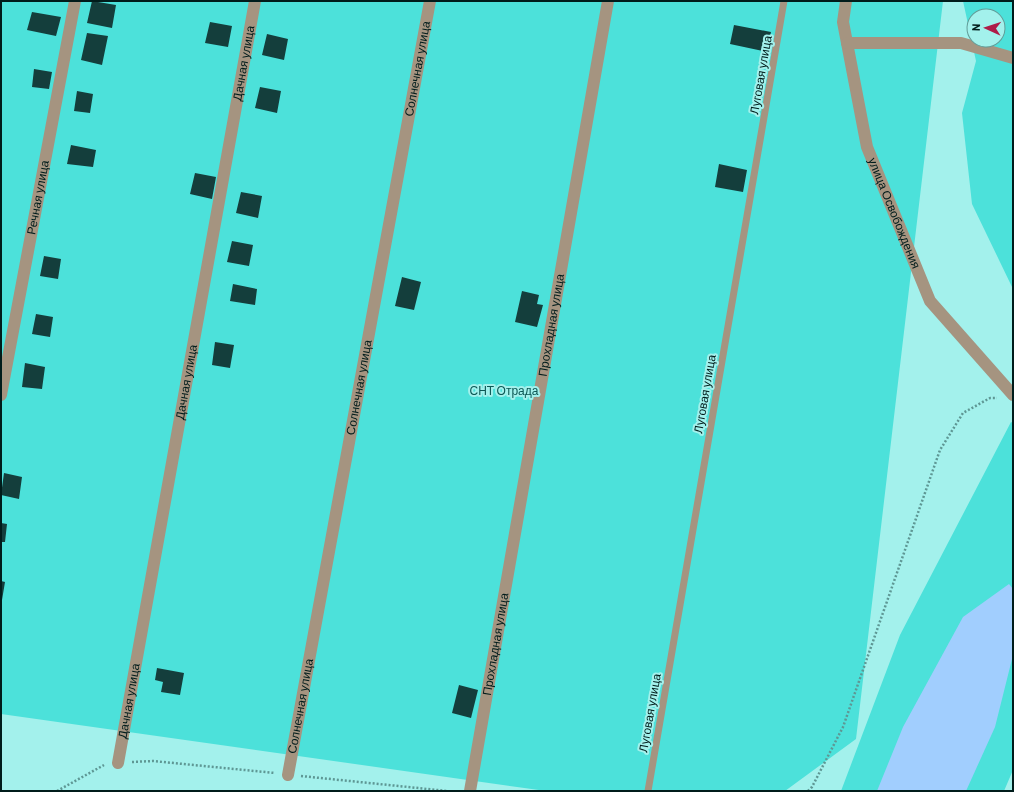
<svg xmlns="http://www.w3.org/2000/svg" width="1014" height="792" font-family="Barlow,sans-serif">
	<rect width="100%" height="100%" fill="#a3f1ec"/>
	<path fill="#4ce1da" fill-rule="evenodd" d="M 1,1 L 943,1 L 856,739 L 785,791 L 546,791 L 1,714 Z
		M 963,1 L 1013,1 L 1013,289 L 972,204 L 962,113 L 976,61 ZM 974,16 L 998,16 L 998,40 L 974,40 Z
		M 1011,422 L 1013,423 L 1013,770 L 1004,791 L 841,791 L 900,635 Z"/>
	<path fill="#a1cefe" d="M 1009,584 L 1013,589 L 1013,655 L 995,727 L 966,791 L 877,791 L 903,727 L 963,617 Z"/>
	<path fill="#143e3c" d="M 92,1 L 116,5 L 112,28 L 87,23 Z
		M 32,12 L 61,17 L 56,36 L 27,30 Z
		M 210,22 L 232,26 L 228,47 L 205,43 Z
		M 734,25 L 771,32 L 767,52 L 730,44 Z
		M 87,33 L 108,36 L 102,65 L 81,60 Z
		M 267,34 L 288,39 L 284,60 L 262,55 Z
		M 34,69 L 52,72 L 49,89 L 32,87 Z
		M 260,87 L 281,91 L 277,113 L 255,108 Z
		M 77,91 L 93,94 L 90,113 L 74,111 Z
		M 71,145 L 96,150 L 93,167 L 67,164 Z
		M 719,164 L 747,170 L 743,192 L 715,187 Z
		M 195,173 L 216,177 L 212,199 L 190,194 Z
		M 241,192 L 262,196 L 258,218 L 236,213 Z
		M 232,241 L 253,245 L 249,266 L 227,262 Z
		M 44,256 L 61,259 L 58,279 L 40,276 Z
		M 402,277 L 421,282 L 414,310 L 395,306 Z
		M 233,284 L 257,289 L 255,305 L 230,301 Z
		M 522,291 L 539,295 L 537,304 L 543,305 L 537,327 L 515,322 Z
		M 36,314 L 53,317 L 50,337 L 32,334 Z
		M 215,342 L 234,345 L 230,368 L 212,365 Z
		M 25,363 L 45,367 L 42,389 L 22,387 Z
		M 4,473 L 22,477 L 19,499 L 1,495 Z
		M 1,523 L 7,524 L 5,542 L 1,542 Z
		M 1,581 L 5,582 L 2,600 L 1,600 Z
		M 157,668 L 184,673 L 180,695 L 161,692 L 163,682 L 155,680 Z
		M 459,685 L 478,690 L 471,718 L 452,713 Z"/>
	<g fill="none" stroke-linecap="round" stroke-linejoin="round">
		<path stroke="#5e9794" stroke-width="2.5" stroke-dasharray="2 2" stroke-linecap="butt" d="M 132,762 L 153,761 L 275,773
			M 301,776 L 447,791
			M 57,791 L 104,765
			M 808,791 L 812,787 L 843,727 L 940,450 L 963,413 L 990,398 L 997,398"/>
		<path stroke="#a59480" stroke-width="7" d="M 648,791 L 784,1"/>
		<g stroke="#a59480" stroke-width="12">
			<path id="s1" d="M 846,1 L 843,22 L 867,147 L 930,301 L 1013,395"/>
			<path d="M 847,43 L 961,43 L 1013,58"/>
			<path id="s2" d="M 1,395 L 75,1"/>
			<path id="s3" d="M 118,763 L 255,1"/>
			<path id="s4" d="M 288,775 L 430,1"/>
			<path id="s5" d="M 470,791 L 608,1"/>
		</g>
	</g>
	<g text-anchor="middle" stroke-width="4" stroke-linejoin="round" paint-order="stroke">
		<g font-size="12" fill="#001c1b" stroke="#a3f1ec">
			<text dy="4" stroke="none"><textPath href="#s3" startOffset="711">Дачная улица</textPath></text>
			<text dy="4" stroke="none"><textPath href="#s4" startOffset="718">Солнечная улица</textPath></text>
			<text transform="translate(761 75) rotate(-80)" y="4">Луговая улица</text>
			<text dy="4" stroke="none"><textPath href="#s2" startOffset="201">Речная улица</textPath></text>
			<text dy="4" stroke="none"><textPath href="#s1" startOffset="220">улица Освобождения</textPath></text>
			<text dy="4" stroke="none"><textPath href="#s5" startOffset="473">Прохладная улица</textPath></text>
			<text dy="4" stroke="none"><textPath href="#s3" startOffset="387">Дачная улица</textPath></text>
			<text dy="4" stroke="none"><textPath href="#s4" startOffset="394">Солнечная улица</textPath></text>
			<text transform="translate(705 394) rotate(-80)" y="4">Луговая улица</text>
			<text dy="4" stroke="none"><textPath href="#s5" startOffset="149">Прохладная улица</textPath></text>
			<text dy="4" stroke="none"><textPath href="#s3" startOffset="63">Дачная улица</textPath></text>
			<text dy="4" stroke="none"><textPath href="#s4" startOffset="70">Солнечная улица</textPath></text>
			<text transform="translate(650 713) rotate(-80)" y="4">Луговая улица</text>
		</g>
		<g font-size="12" fill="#0c5754" stroke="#a3f1ec">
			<text x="504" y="395">СНТ Отрада</text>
		</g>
	</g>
	<rect width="1014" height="792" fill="none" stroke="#001c1b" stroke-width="4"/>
	<g transform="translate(986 28) rotate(273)"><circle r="19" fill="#a3f1ec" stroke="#629c98"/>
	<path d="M0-3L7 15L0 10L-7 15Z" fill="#ae1c48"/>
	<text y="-6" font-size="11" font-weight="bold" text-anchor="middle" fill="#001c1b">N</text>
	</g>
</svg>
